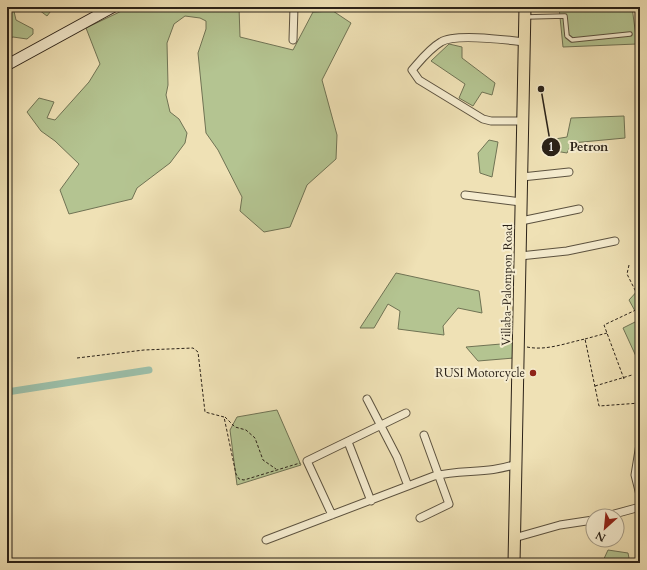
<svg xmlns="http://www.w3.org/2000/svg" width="647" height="570" font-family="Cardo,serif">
	<rect width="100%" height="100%" fill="#efe1b5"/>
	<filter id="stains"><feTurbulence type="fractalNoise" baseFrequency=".005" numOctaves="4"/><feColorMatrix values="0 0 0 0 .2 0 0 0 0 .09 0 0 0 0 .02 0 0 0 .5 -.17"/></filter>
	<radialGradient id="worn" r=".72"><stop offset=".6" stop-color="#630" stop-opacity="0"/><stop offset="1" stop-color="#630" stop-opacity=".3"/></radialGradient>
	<path fill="#b4c491" stroke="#707354" d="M 7,7 L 13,7 L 16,20 L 33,29 L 33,34 L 27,39 L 13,37 L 7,39 Z
		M 35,7 L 54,7 L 47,16 Z
		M 130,7 L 239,7 L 240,37 L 293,50 L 313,12 L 333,11 L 351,23 L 322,80 L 337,135 L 336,159 L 307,185 L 290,227 L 264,232 L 240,211 L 242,197 L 218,150 L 206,133 L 198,53 L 206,29 L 206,21 L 200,18 L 185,16 L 174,24 L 167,43 L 168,85 L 166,95 L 170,112 L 179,119 L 187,133 L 185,143 L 170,163 L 137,188 L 132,199 L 69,214 L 60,190 L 79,164 L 55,141 L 41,131 L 27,112 L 39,98 L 54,102 L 47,118 L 55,120 L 89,82 L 100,64 L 86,28 Z
		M 559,7 L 632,7 L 637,44 L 563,47 Z
		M 449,44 L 462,47 L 462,58 L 495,83 L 492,95 L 482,92 L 473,106 L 459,98 L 465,84 L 431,61 Z
		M 624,116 L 625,138 L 572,143 L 567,153 L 549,150 L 549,140 L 567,137 L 571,118 Z
		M 489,140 L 498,142 L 492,177 L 480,173 L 478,153 Z
		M 396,273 L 479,291 L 482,313 L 458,308 L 443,326 L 444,335 L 398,329 L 400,311 L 388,304 L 374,328 L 360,328 Z
		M 640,288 L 640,310 L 635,311 L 629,300 Z
		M 637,321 L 640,326 L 640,365 L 623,328 Z
		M 513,343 L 514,358 L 478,361 L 466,347 Z
		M 277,410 L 301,465 L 237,485 L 230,430 L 237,417 Z
		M 608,550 L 628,553 L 630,563 L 602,563 Z"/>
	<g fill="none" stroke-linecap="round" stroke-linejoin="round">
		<path stroke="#9bbea8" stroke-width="7" d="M 7,392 L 149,370"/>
		<defs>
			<path id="service" d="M 526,17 L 565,16 L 567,36 L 572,40 L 630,34"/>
			<path id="minor" d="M 293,40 L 294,7
				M 523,121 L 491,121 L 483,119 L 419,80 L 412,70 C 420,61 429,49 441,42 C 455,33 507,40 525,42
				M 522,177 L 569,172
				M 465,195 L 521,202
				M 521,221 L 579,209
				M 520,256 L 567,251 L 615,241
				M 367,399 L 397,457 L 408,486
				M 348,442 L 371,501
				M 640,444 L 635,475 L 640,495
				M 332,515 L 307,461 L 406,413
				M 607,516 L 640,507
				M 420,518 L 449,504 L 424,435
				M 514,538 L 560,525 L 593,520
				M 266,540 L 434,476 C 461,469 489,474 516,464"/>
			<path id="secondary" d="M 7,65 L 113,7"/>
			<path id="primary" d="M 514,563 L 525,7"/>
		</defs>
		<use href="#service" stroke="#5c523f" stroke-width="5.5"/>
		<use href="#minor" stroke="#5c523f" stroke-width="9"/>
		<use href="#secondary" stroke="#2b2218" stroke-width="12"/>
		<use href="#primary" stroke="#2b2218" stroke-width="13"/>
		<path stroke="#2b2218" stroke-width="1" stroke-dasharray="3 2" stroke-linecap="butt" d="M 629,265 L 627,274 L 640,300
			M 585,339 L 607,333
			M 527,347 C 546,351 566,343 585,339 L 599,406 L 640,403
			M 77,358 L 144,350 L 193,348 L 198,352 L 205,412 L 224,417 L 236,474 L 239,479 L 244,480 L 300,463
			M 624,379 L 604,325 L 640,308
			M 595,386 L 632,375
			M 225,417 L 235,427 L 246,430 L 255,438 L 263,460 L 276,469"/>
		<use href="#service" stroke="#f5eccf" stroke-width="3.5"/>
		<use href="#minor" stroke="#f5eccf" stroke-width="7"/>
		<use href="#secondary" stroke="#f5eccf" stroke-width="10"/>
		<use href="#primary" stroke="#efe1b5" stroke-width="11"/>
	</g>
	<circle fill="#8f2418" stroke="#f5eccf" stroke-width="1.5" cx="533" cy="373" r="4"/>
	<g text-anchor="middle" stroke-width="4" stroke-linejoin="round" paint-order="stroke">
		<g font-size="12" fill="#2b2218" stroke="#f5eccf">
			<text transform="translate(507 285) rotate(-89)" y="4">Villaba-Palompon Road</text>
		</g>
		<g font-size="12" fill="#2b2218" stroke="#f5eccf" text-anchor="end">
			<text x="525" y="377">RUSI Motorcycle</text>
		</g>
	</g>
	<path fill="none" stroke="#2b2218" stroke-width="1.5" d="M541 89L551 147"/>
	<g fill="#2b2218" stroke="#f5eccf" stroke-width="1.5">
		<circle cx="541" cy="89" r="4"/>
		<circle cx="551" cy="147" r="10"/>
	</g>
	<g font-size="12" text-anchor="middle" font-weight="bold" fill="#fff">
		<text x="551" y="151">1</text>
	</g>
	<g font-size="13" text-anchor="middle" font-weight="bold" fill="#2b2218" stroke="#f5eccf" stroke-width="4" stroke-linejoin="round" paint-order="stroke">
		<text x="589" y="151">Petron</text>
	</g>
	<rect width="647" height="570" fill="none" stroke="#efe1b5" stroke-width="24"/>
	<rect x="8" y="8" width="631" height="554" fill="none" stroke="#2b2218" stroke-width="2"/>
	<rect x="12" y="12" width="623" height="546" fill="none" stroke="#2b2218"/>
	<g transform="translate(605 528) rotate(207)"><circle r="19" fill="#f5eccf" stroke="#a49b86"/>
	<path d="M0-3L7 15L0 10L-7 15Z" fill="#8f2418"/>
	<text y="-6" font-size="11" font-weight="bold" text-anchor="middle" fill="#2b2218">N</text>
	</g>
	<rect width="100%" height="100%" filter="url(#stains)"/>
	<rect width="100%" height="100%" fill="url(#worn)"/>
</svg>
